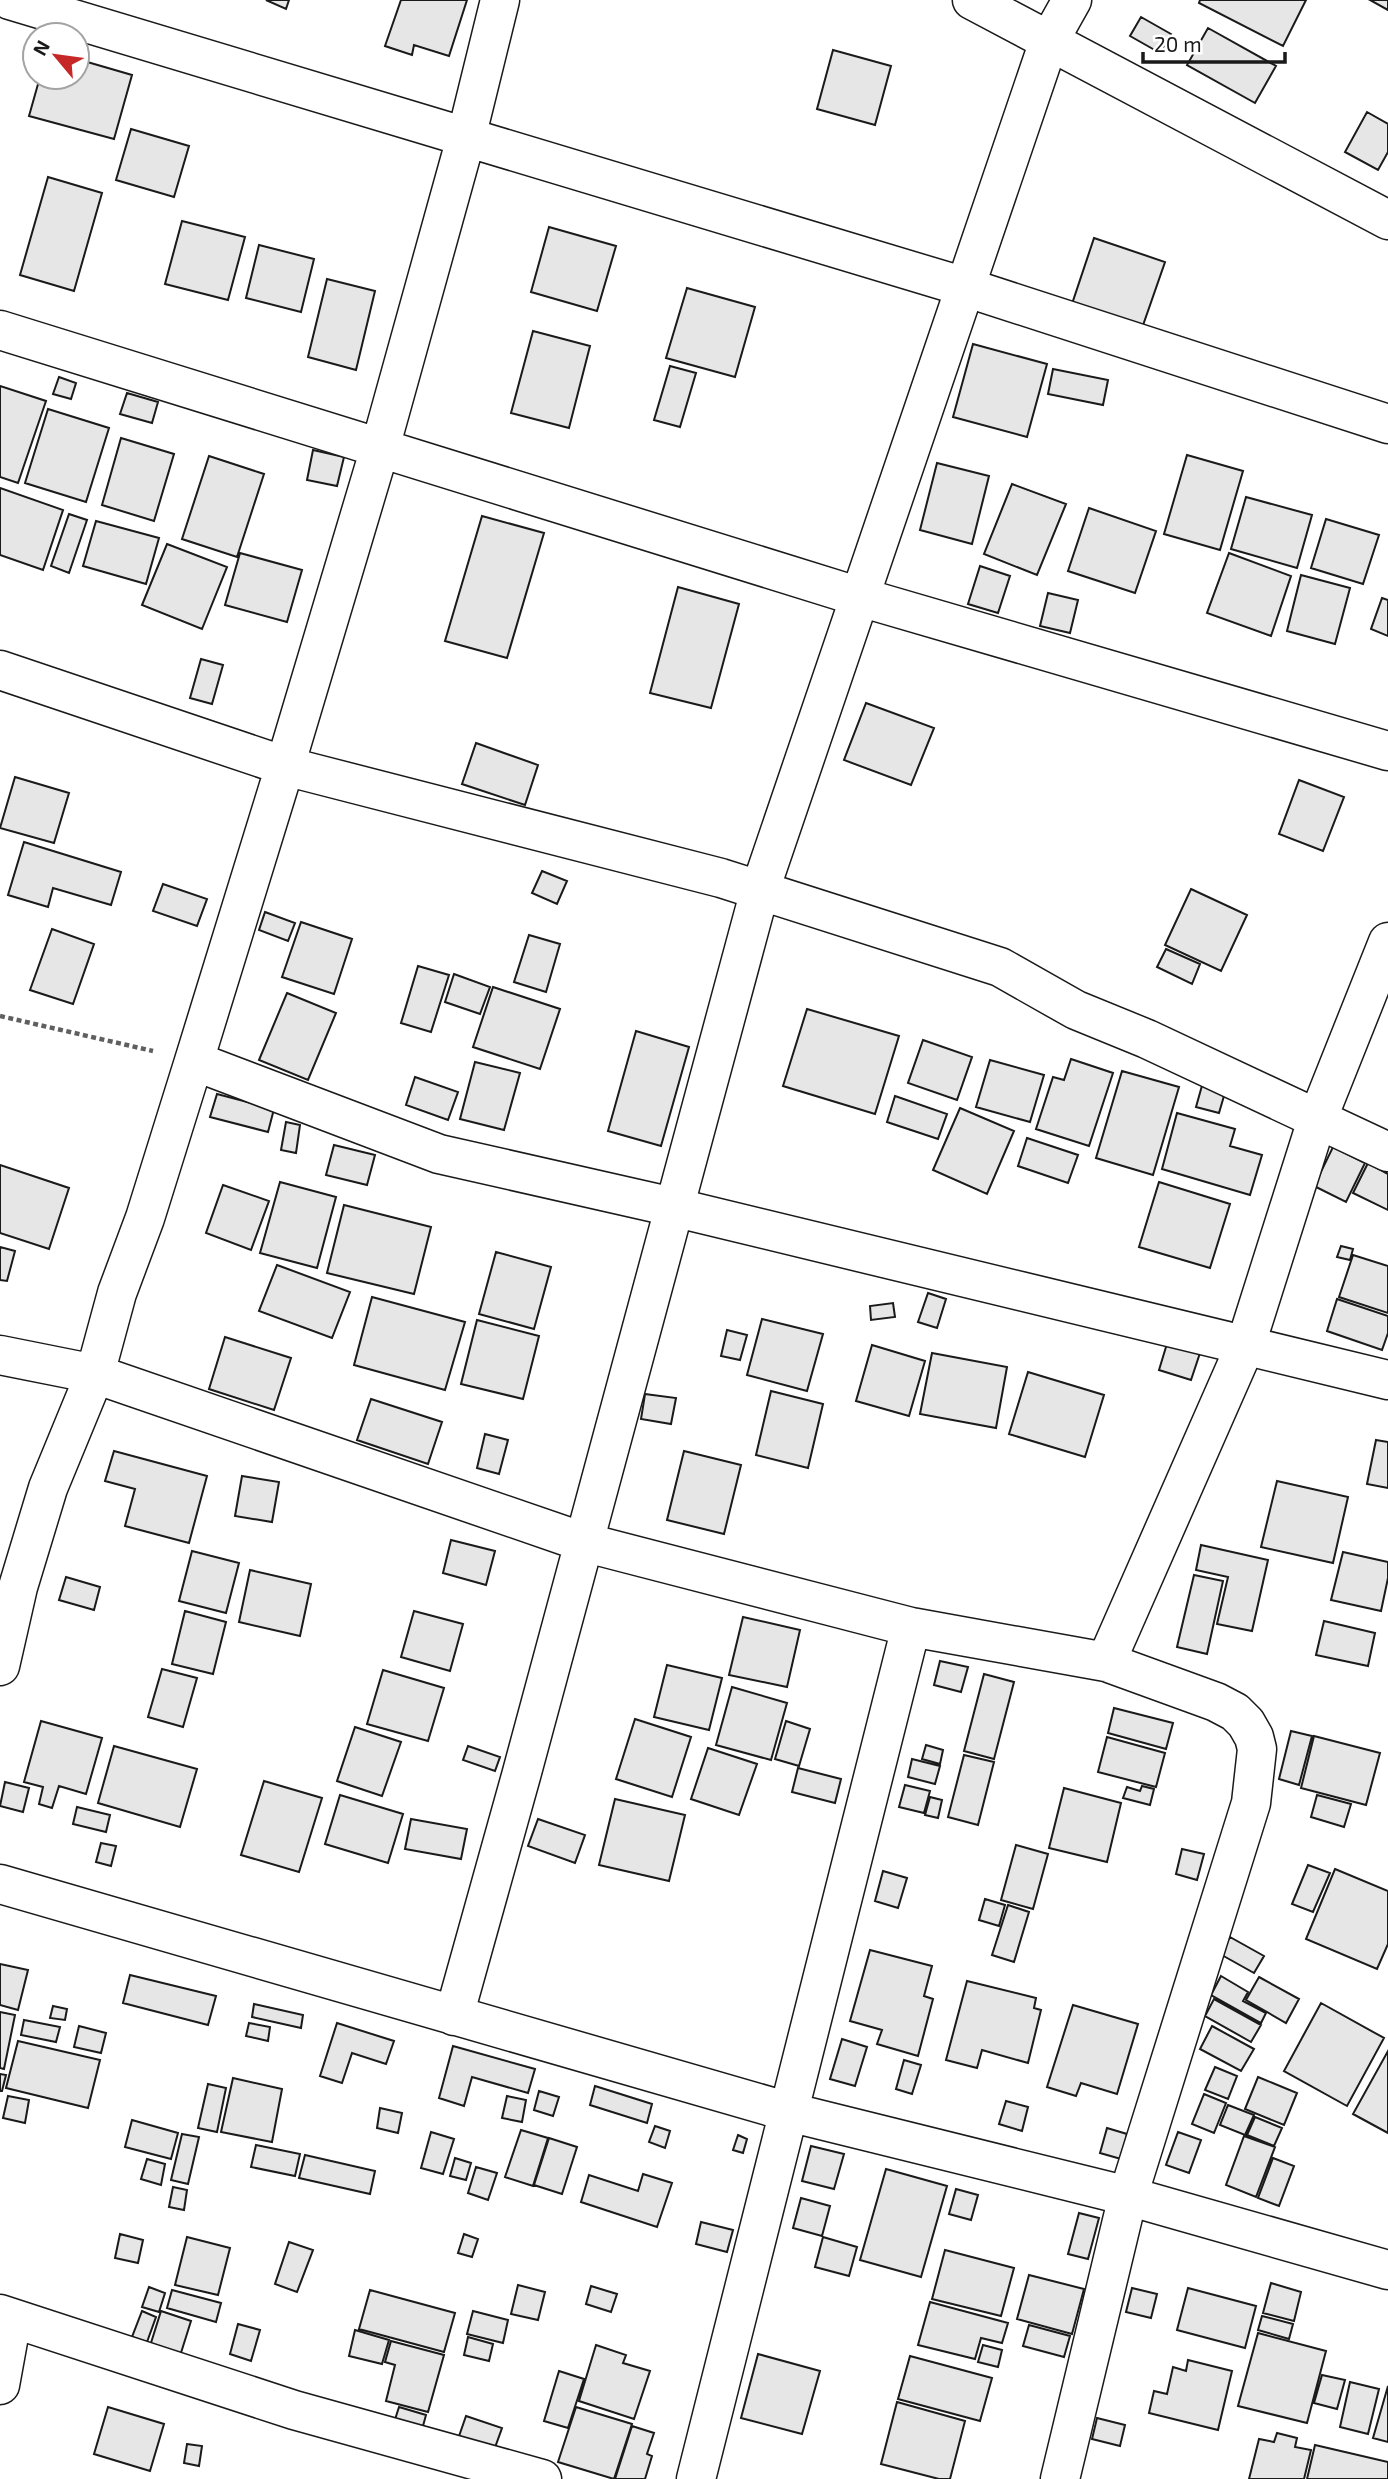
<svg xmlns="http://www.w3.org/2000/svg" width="1388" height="2479" font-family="'Exo 2',sans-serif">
	<rect width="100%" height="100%" fill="#fff"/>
	<path fill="#e6e6e6" stroke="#1a1a1a" stroke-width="2" d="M 266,0 L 289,0 L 286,9 Z
		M 401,0 L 467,0 L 449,56 L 414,45 L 412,55 L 385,46 Z
		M 1200,0 L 1306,0 L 1283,46 L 1199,3 Z
		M 1370,0 L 1388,0 L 1388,10 Z
		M 1141,17 L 1171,34 L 1160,53 L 1130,36 Z
		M 1208,28 L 1276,66 L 1255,103 L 1187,65 Z
		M 833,50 L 891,66 L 875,125 L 817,109 Z
		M 77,59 L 132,75 L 114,139 L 29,116 L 40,77 L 77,77 Z
		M 1367,112 L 1388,124 L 1388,152 L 1378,170 L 1345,152 Z
		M 131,129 L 189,146 L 174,197 L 116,180 Z
		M 48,177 L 102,193 L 74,291 L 20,275 Z
		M 182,221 L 245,237 L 228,300 L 165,284 Z
		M 549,227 L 616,246 L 597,311 L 531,292 Z
		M 1094,238 L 1165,262 L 1141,331 L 1071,307 Z
		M 259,245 L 314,259 L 301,312 L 246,298 Z
		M 327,279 L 375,291 L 356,370 L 308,357 Z
		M 687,288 L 755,307 L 735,377 L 666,358 Z
		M 533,331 L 590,346 L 569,428 L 511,413 Z
		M 973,344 L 1047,364 L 1027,437 L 953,417 Z
		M 670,366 L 696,373 L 680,427 L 654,420 Z
		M 1053,369 L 1108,380 L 1103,405 L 1048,394 Z
		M 59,377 L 76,383 L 71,399 L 53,394 Z
		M 0,386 L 46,401 L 18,483 L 0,477 Z
		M 127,393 L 158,402 L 152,423 L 120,414 Z
		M 48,409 L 109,428 L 86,502 L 25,483 Z
		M 121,438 L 174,454 L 154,521 L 102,505 Z
		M 313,450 L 344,457 L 337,486 L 307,480 Z
		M 1187,455 L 1243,471 L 1220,550 L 1164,534 Z
		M 209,456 L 264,474 L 237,557 L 182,539 Z
		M 937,463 L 989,476 L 972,544 L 920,530 Z
		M 1012,484 L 1066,504 L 1037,575 L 984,554 Z
		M 0,488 L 63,510 L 43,570 L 0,555 Z
		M 1246,497 L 1312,515 L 1297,568 L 1231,549 Z
		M 1089,508 L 1156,531 L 1135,593 L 1068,571 Z
		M 69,514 L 87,520 L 69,573 L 51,566 Z
		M 482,516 L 544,533 L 507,658 L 445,641 Z
		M 1326,519 L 1379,535 L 1363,584 L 1311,568 Z
		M 96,521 L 159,538 L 146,584 L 83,566 Z
		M 167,544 L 227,567 L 202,629 L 142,605 Z
		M 240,553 L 302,570 L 287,622 L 225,605 Z
		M 1229,553 L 1291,576 L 1271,636 L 1207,613 Z
		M 980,566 L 1010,576 L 998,613 L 968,604 Z
		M 1301,575 L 1350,588 L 1335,644 L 1287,631 Z
		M 678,587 L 739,604 L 711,708 L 650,693 Z
		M 1048,593 L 1078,600 L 1070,633 L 1040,626 Z
		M 1382,598 L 1388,600 L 1388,636 L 1371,629 Z
		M 201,659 L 223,665 L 212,704 L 190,698 Z
		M 866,703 L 934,728 L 911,785 L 844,760 Z
		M 476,743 L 538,765 L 525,805 L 462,784 Z
		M 15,777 L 69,793 L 54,843 L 0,828 Z
		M 1299,780 L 1344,797 L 1323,851 L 1279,834 Z
		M 24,842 L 121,872 L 111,905 L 53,888 L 48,907 L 8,895 Z
		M 542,871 L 567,881 L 557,904 L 532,893 Z
		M 163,884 L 207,899 L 197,926 L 153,911 Z
		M 1191,889 L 1247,915 L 1221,971 L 1165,945 Z
		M 265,912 L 295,923 L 288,941 L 259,930 Z
		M 301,922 L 352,939 L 334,994 L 282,977 Z
		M 52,929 L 94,944 L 73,1004 L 30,990 Z
		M 529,935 L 560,944 L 546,992 L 514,982 Z
		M 1166,949 L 1200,964 L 1192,984 L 1157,967 Z
		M 418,966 L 449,975 L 431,1032 L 401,1023 Z
		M 454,974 L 490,987 L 480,1014 L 445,1002 Z
		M 493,987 L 560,1009 L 540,1069 L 473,1047 Z
		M 287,993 L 336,1013 L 308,1080 L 259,1060 Z
		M 807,1009 L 899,1036 L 875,1114 L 783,1086 Z
		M 636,1031 L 689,1047 L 661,1146 L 608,1131 Z
		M 923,1040 L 972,1057 L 957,1100 L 908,1083 Z
		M 1071,1059 L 1113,1073 L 1089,1146 L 1036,1129 L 1053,1077 L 1064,1080 Z
		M 990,1060 L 1044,1075 L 1030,1122 L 976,1107 Z
		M 475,1062 L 520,1073 L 504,1130 L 460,1119 Z
		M 1122,1071 L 1179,1087 L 1153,1175 L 1096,1158 Z
		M 415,1077 L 458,1092 L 448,1120 L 406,1105 Z
		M 1203,1082 L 1226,1089 L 1219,1113 L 1196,1107 Z
		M 217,1094 L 274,1109 L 268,1132 L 210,1117 Z
		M 895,1096 L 947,1114 L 938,1139 L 887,1122 Z
		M 960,1108 L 1014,1131 L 987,1194 L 933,1170 Z
		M 1177,1113 L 1235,1129 L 1230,1146 L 1262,1155 L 1250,1195 L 1162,1169 Z
		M 286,1122 L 300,1125 L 296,1153 L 281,1150 Z
		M 1027,1138 L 1078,1155 L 1068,1183 L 1018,1166 Z
		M 334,1145 L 375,1155 L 367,1185 L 326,1175 Z
		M 1333,1147 L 1365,1163 L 1346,1202 L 1314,1186 Z
		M 1368,1163 L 1388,1174 L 1388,1210 L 1353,1193 Z
		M 0,1165 L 69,1188 L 49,1249 L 0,1233 Z
		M 280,1182 L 336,1197 L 317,1268 L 260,1253 Z
		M 1159,1182 L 1230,1204 L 1210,1268 L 1139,1247 Z
		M 223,1185 L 269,1201 L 251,1250 L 206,1233 Z
		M 344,1205 L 431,1227 L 414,1294 L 327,1273 Z
		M 1341,1246 L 1353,1249 L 1350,1260 L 1337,1257 Z
		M 0,1247 L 15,1251 L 7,1281 L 0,1280 Z
		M 496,1252 L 551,1267 L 534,1329 L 479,1314 Z
		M 1353,1255 L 1388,1266 L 1388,1313 L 1339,1297 Z
		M 277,1265 L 350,1292 L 332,1338 L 259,1311 Z
		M 928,1293 L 946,1299 L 937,1328 L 918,1322 Z
		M 372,1297 L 465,1322 L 445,1390 L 354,1365 Z
		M 1337,1299 L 1388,1316 L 1388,1333 L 1382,1350 L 1327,1331 Z
		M 893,1303 L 895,1317 L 871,1320 L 870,1306 Z
		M 762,1319 L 823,1334 L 807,1391 L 747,1375 Z
		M 477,1320 L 539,1336 L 523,1399 L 461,1384 Z
		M 727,1330 L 747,1335 L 740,1360 L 721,1356 Z
		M 225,1337 L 291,1358 L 274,1410 L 209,1389 Z
		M 1169,1337 L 1202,1347 L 1191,1380 L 1159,1370 Z
		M 872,1345 L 925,1361 L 909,1416 L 856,1401 Z
		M 932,1353 L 1007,1367 L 996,1428 L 920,1414 Z
		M 1028,1372 L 1104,1395 L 1085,1457 L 1009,1434 Z
		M 771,1391 L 823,1404 L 808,1468 L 756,1455 Z
		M 645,1394 L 676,1398 L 671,1424 L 641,1419 Z
		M 371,1399 L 442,1422 L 428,1464 L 357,1440 Z
		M 485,1434 L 508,1440 L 499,1474 L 477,1468 Z
		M 1376,1440 L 1388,1442 L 1388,1488 L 1367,1484 Z
		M 114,1451 L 207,1476 L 189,1543 L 125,1526 L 135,1489 L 105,1481 Z
		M 684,1451 L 741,1465 L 724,1534 L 667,1520 Z
		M 242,1476 L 279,1482 L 272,1522 L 235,1516 Z
		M 1277,1481 L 1348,1497 L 1333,1563 L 1261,1547 Z
		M 451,1540 L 495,1551 L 486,1585 L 443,1573 Z
		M 1201,1545 L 1268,1560 L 1252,1631 L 1217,1624 L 1228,1577 L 1196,1570 Z
		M 192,1551 L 239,1563 L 226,1613 L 179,1601 Z
		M 1343,1552 L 1388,1562 L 1388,1578 L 1381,1611 L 1331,1600 Z
		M 250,1570 L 311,1584 L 300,1636 L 239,1622 Z
		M 1194,1575 L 1223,1581 L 1207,1654 L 1177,1647 Z
		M 66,1577 L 100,1587 L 94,1610 L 59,1600 Z
		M 185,1611 L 226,1622 L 213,1674 L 172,1664 Z
		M 414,1611 L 463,1624 L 450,1671 L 401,1657 Z
		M 743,1617 L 800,1630 L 787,1687 L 729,1675 Z
		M 1324,1621 L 1375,1633 L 1368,1666 L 1316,1655 Z
		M 940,1661 L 968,1667 L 961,1692 L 934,1685 Z
		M 667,1665 L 722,1678 L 709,1730 L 654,1717 Z
		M 162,1669 L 197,1678 L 183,1727 L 148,1717 Z
		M 383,1670 L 444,1688 L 428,1741 L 367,1724 Z
		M 984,1674 L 1014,1682 L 994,1759 L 964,1751 Z
		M 732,1687 L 787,1703 L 771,1760 L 716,1745 Z
		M 1114,1708 L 1173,1723 L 1166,1749 L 1108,1733 Z
		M 635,1719 L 691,1737 L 672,1797 L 616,1779 Z
		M 41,1721 L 102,1738 L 86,1794 L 59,1786 L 52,1808 L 39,1804 L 43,1787 L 24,1782 Z
		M 786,1721 L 810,1729 L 799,1766 L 775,1759 Z
		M 355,1727 L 401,1742 L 382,1796 L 337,1781 Z
		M 1291,1731 L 1312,1736 L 1299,1785 L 1279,1779 Z
		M 1314,1736 L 1380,1753 L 1366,1805 L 1301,1788 Z
		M 1107,1737 L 1165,1753 L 1156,1787 L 1098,1772 Z
		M 926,1745 L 943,1750 L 940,1764 L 922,1759 Z
		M 114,1746 L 197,1769 L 180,1827 L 98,1803 Z
		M 468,1746 L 500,1757 L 495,1771 L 463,1760 Z
		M 708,1748 L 757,1764 L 739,1815 L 691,1799 Z
		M 964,1755 L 994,1762 L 978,1825 L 948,1817 Z
		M 912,1759 L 940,1766 L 935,1784 L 908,1777 Z
		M 798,1768 L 841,1779 L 835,1803 L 792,1792 Z
		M 264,1781 L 322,1798 L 299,1872 L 241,1855 Z
		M 5,1782 L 29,1788 L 23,1812 L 0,1806 Z
		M 905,1785 L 930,1791 L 924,1813 L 899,1807 Z
		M 1142,1786 L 1154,1789 L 1150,1805 L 1123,1798 L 1127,1787 L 1140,1791 Z
		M 1064,1788 L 1121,1803 L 1107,1862 L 1049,1848 Z
		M 340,1795 L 403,1814 L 388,1863 L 325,1844 Z
		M 1317,1795 L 1351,1804 L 1344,1827 L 1311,1817 Z
		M 930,1797 L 942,1800 L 938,1818 L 925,1815 Z
		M 615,1799 L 685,1815 L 669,1881 L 599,1865 Z
		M 77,1807 L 110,1815 L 106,1832 L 73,1824 Z
		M 411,1819 L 467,1829 L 461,1859 L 405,1849 Z
		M 538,1819 L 585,1835 L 575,1863 L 528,1846 Z
		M 101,1843 L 116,1846 L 111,1866 L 96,1862 Z
		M 1016,1845 L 1048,1854 L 1033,1909 L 1001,1900 Z
		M 1182,1849 L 1204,1854 L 1197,1880 L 1176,1874 Z
		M 1308,1865 L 1330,1873 L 1313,1912 L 1292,1904 Z
		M 1335,1869 L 1388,1891 L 1388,1944 L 1377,1969 L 1306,1939 Z
		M 883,1871 L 907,1878 L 898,1908 L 875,1901 Z
		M 985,1899 L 1005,1905 L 999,1926 L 979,1920 Z
		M 1008,1905 L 1029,1912 L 1014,1962 L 992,1955 Z
		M 1230,1937 L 1264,1956 L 1254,1973 L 1220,1954 Z
		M 870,1950 L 932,1966 L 924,1996 L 933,1999 L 918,2056 L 877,2044 L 882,2030 L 850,2021 Z
		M 0,1964 L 28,1970 L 18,2010 L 0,2005 Z
		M 130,1975 L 216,1996 L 208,2025 L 123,2003 Z
		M 1221,1976 L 1248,1992 L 1243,2001 L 1266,2013 L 1261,2023 L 1211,1995 Z
		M 1259,1977 L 1299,1999 L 1286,2023 L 1246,2000 Z
		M 967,1981 L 1036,1998 L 1034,2008 L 1041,2010 L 1028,2063 L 982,2050 L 977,2068 L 946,2060 Z
		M 1214,1999 L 1261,2025 L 1251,2042 L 1205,2016 Z
		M 1321,2003 L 1384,2038 L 1347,2106 L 1284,2071 Z
		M 254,2004 L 303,2015 L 301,2028 L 252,2017 Z
		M 1073,2005 L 1138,2024 L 1117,2094 L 1081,2083 L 1076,2096 L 1047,2087 Z
		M 53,2006 L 67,2009 L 65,2020 L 50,2018 Z
		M 0,2012 L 15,2015 L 4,2069 L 0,2068 Z
		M 24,2020 L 60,2027 L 56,2042 L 21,2035 Z
		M 249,2023 L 270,2027 L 268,2041 L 246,2036 Z
		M 337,2023 L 394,2041 L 386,2064 L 352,2053 L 342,2083 L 320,2076 Z
		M 79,2026 L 106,2033 L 101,2053 L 74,2047 Z
		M 1212,2026 L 1254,2049 L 1241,2071 L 1200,2049 Z
		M 842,2039 L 867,2047 L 855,2086 L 830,2079 Z
		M 18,2041 L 100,2060 L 88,2108 L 6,2088 Z
		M 453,2046 L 535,2069 L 528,2093 L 472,2077 L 464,2106 L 439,2098 Z
		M 1388,2051 L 1388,2133 L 1353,2114 Z
		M 904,2060 L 921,2065 L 912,2094 L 896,2089 Z
		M 1215,2067 L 1237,2076 L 1228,2099 L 1205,2090 Z
		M 0,2074 L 6,2075 L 2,2091 L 0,2091 Z
		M 1258,2077 L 1297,2093 L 1284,2125 L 1245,2109 Z
		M 233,2078 L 282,2089 L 272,2142 L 221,2132 Z
		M 208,2084 L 226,2088 L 217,2132 L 198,2128 Z
		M 595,2086 L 652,2104 L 647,2123 L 590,2105 Z
		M 539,2091 L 559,2097 L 553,2116 L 534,2110 Z
		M 1204,2094 L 1226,2103 L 1214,2133 L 1192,2124 Z
		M 8,2096 L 29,2100 L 25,2123 L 3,2118 Z
		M 507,2096 L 526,2100 L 522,2122 L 502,2118 Z
		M 1006,2101 L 1028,2107 L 1022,2131 L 999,2124 Z
		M 1228,2105 L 1254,2115 L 1245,2135 L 1220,2125 Z
		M 380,2108 L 402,2113 L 398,2133 L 377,2128 Z
		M 1255,2117 L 1282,2128 L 1274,2146 L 1247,2135 Z
		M 132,2120 L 178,2133 L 171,2159 L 125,2147 Z
		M 655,2126 L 670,2131 L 665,2148 L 649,2142 Z
		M 1107,2128 L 1127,2134 L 1121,2159 L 1100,2153 Z
		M 521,2130 L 548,2138 L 533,2186 L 505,2177 Z
		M 431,2132 L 454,2139 L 443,2174 L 421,2168 Z
		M 1178,2132 L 1201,2140 L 1189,2173 L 1166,2165 Z
		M 182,2134 L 199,2137 L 188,2184 L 171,2180 Z
		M 738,2135 L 747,2139 L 743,2153 L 733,2150 Z
		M 1244,2136 L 1275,2147 L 1256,2197 L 1226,2185 Z
		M 549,2138 L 577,2147 L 562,2194 L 534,2185 Z
		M 256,2145 L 300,2154 L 295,2176 L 251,2167 Z
		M 811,2146 L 844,2154 L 834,2189 L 802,2181 Z
		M 305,2155 L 375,2171 L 370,2194 L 299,2178 Z
		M 455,2158 L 471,2163 L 466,2180 L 450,2176 Z
		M 1273,2158 L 1294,2166 L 1279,2206 L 1258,2198 Z
		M 147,2159 L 165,2164 L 161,2185 L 141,2179 Z
		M 476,2167 L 497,2173 L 488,2200 L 468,2193 Z
		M 886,2169 L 947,2186 L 921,2277 L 860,2260 Z
		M 643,2174 L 672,2183 L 657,2227 L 581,2202 L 589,2175 L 638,2191 Z
		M 173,2187 L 187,2190 L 184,2210 L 169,2207 Z
		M 956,2189 L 978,2195 L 971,2220 L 949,2214 Z
		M 801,2198 L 830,2206 L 822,2236 L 793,2228 Z
		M 1079,2213 L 1099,2218 L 1088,2259 L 1068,2254 Z
		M 701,2222 L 733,2230 L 727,2252 L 696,2244 Z
		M 120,2234 L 143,2240 L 138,2263 L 115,2258 Z
		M 464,2234 L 478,2239 L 472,2257 L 458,2253 Z
		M 187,2237 L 230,2248 L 218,2295 L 175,2285 Z
		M 823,2237 L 857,2247 L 849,2276 L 815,2267 Z
		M 289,2242 L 313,2250 L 297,2292 L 275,2284 Z
		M 945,2250 L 1014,2268 L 1001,2316 L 932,2299 Z
		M 1029,2275 L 1084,2289 L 1072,2334 L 1017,2319 Z
		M 1271,2283 L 1301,2292 L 1294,2321 L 1263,2313 Z
		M 518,2285 L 545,2292 L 538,2320 L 511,2314 Z
		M 591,2286 L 617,2294 L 611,2312 L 586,2304 Z
		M 149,2287 L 165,2293 L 159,2312 L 142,2307 Z
		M 1132,2288 L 1157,2294 L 1151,2318 L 1126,2312 Z
		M 1188,2288 L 1256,2306 L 1245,2348 L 1177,2330 Z
		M 172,2290 L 221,2303 L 216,2322 L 167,2308 Z
		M 370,2290 L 455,2313 L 444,2352 L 359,2329 Z
		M 930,2302 L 1008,2323 L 1002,2343 L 981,2338 L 975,2359 L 918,2345 Z
		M 142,2311 L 156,2317 L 147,2342 L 132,2337 Z
		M 161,2311 L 191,2321 L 180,2356 L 150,2346 Z
		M 473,2311 L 508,2320 L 503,2343 L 467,2334 Z
		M 1262,2316 L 1293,2324 L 1289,2339 L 1258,2330 Z
		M 238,2324 L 260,2330 L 251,2361 L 230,2354 Z
		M 1029,2325 L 1070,2336 L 1064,2357 L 1023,2346 Z
		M 355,2330 L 389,2340 L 382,2364 L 349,2356 Z
		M 1258,2333 L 1326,2351 L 1307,2423 L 1238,2406 Z
		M 468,2337 L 493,2344 L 489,2361 L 464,2355 Z
		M 391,2341 L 444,2355 L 428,2412 L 386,2401 L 395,2365 L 385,2362 Z
		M 596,2345 L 626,2355 L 623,2363 L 650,2371 L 634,2419 L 579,2401 Z
		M 983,2345 L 1002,2350 L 998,2367 L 978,2362 Z
		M 758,2354 L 820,2371 L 802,2434 L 741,2418 Z
		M 910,2356 L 992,2378 L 980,2421 L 898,2399 Z
		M 1188,2360 L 1232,2371 L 1218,2430 L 1149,2413 L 1154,2391 L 1167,2394 L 1173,2367 L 1186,2371 Z
		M 559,2371 L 584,2379 L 568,2428 L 544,2421 Z
		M 1322,2375 L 1345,2380 L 1337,2409 L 1314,2403 Z
		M 1350,2382 L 1379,2389 L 1368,2434 L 1340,2427 Z
		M 1388,2386 L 1388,2442 L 1373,2438 Z
		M 897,2402 L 965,2421 L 950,2479 L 939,2479 L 881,2464 Z
		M 108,2407 L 164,2424 L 150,2471 L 94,2454 Z
		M 399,2407 L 426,2415 L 420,2437 L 392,2429 Z
		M 576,2407 L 632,2424 L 614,2479 L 558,2462 Z
		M 466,2416 L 502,2428 L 493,2453 L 457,2442 Z
		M 1097,2418 L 1125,2425 L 1120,2446 L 1092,2439 Z
		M 632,2426 L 654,2433 L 647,2454 L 652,2456 L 645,2479 L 615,2479 Z
		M 1277,2433 L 1297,2438 L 1295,2447 L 1311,2450 L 1304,2479 L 1249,2479 L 1259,2439 L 1274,2442 Z
		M 187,2444 L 202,2446 L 199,2466 L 184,2463 Z
		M 1315,2445 L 1388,2462 L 1388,2479 L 1307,2479 Z"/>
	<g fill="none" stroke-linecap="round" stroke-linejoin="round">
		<defs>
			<path id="street" d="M 10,0 L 965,287 L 1388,424
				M 972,0 L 1388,220
				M 0,330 L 860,597 L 1388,751
				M 0,670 L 285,766 L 721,878 L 1000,967 L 1076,1010 L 1147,1039 L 1388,1152
				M 194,1061 L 439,1154 L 673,1207 L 1388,1380
				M 0,1355 L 95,1374 L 583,1542 L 911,1627 L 1106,1662 L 1216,1702 L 1235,1712 L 1246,1723 L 1254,1737 L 1257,1749 L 1251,1803 L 1128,2196 L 1060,2479
				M 1106,1662 L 1246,1344 L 1317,1120 L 1388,942
				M 0,1666 L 18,1587 L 48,1488 L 95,1374 L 117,1293 L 145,1218 L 194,1061 L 285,766 L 380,448 L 466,138 L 500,0
				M 0,1884 L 789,2112 L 1128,2196 L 1388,2270
				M 454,2016 L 521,1776 L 760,890 L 1049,41 L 1072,0
				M 0,2314 L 294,2410 L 542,2479
				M 0,2385 L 12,2319
				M 696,2479 L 911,1627"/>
		</defs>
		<use href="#street" stroke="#1a1a1a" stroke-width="41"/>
		<path stroke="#5f5f5f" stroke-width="4.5" stroke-dasharray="5 3.5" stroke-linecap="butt" d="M 0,1016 L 153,1051"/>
		<use href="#street" stroke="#fff" stroke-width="38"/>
	</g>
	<g transform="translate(56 56) rotate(299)"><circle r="33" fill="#ffffff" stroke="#a3a3a3" stroke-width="2"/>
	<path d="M0-5L12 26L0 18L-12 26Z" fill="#c62828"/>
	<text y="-10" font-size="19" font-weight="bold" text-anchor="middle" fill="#1a1a1a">N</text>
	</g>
	<path d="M1143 52v10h142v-10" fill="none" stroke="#1a1a1a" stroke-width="3.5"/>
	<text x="1154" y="52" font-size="21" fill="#1a1a1a" stroke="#ffffff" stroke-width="5" paint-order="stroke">20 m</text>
</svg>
